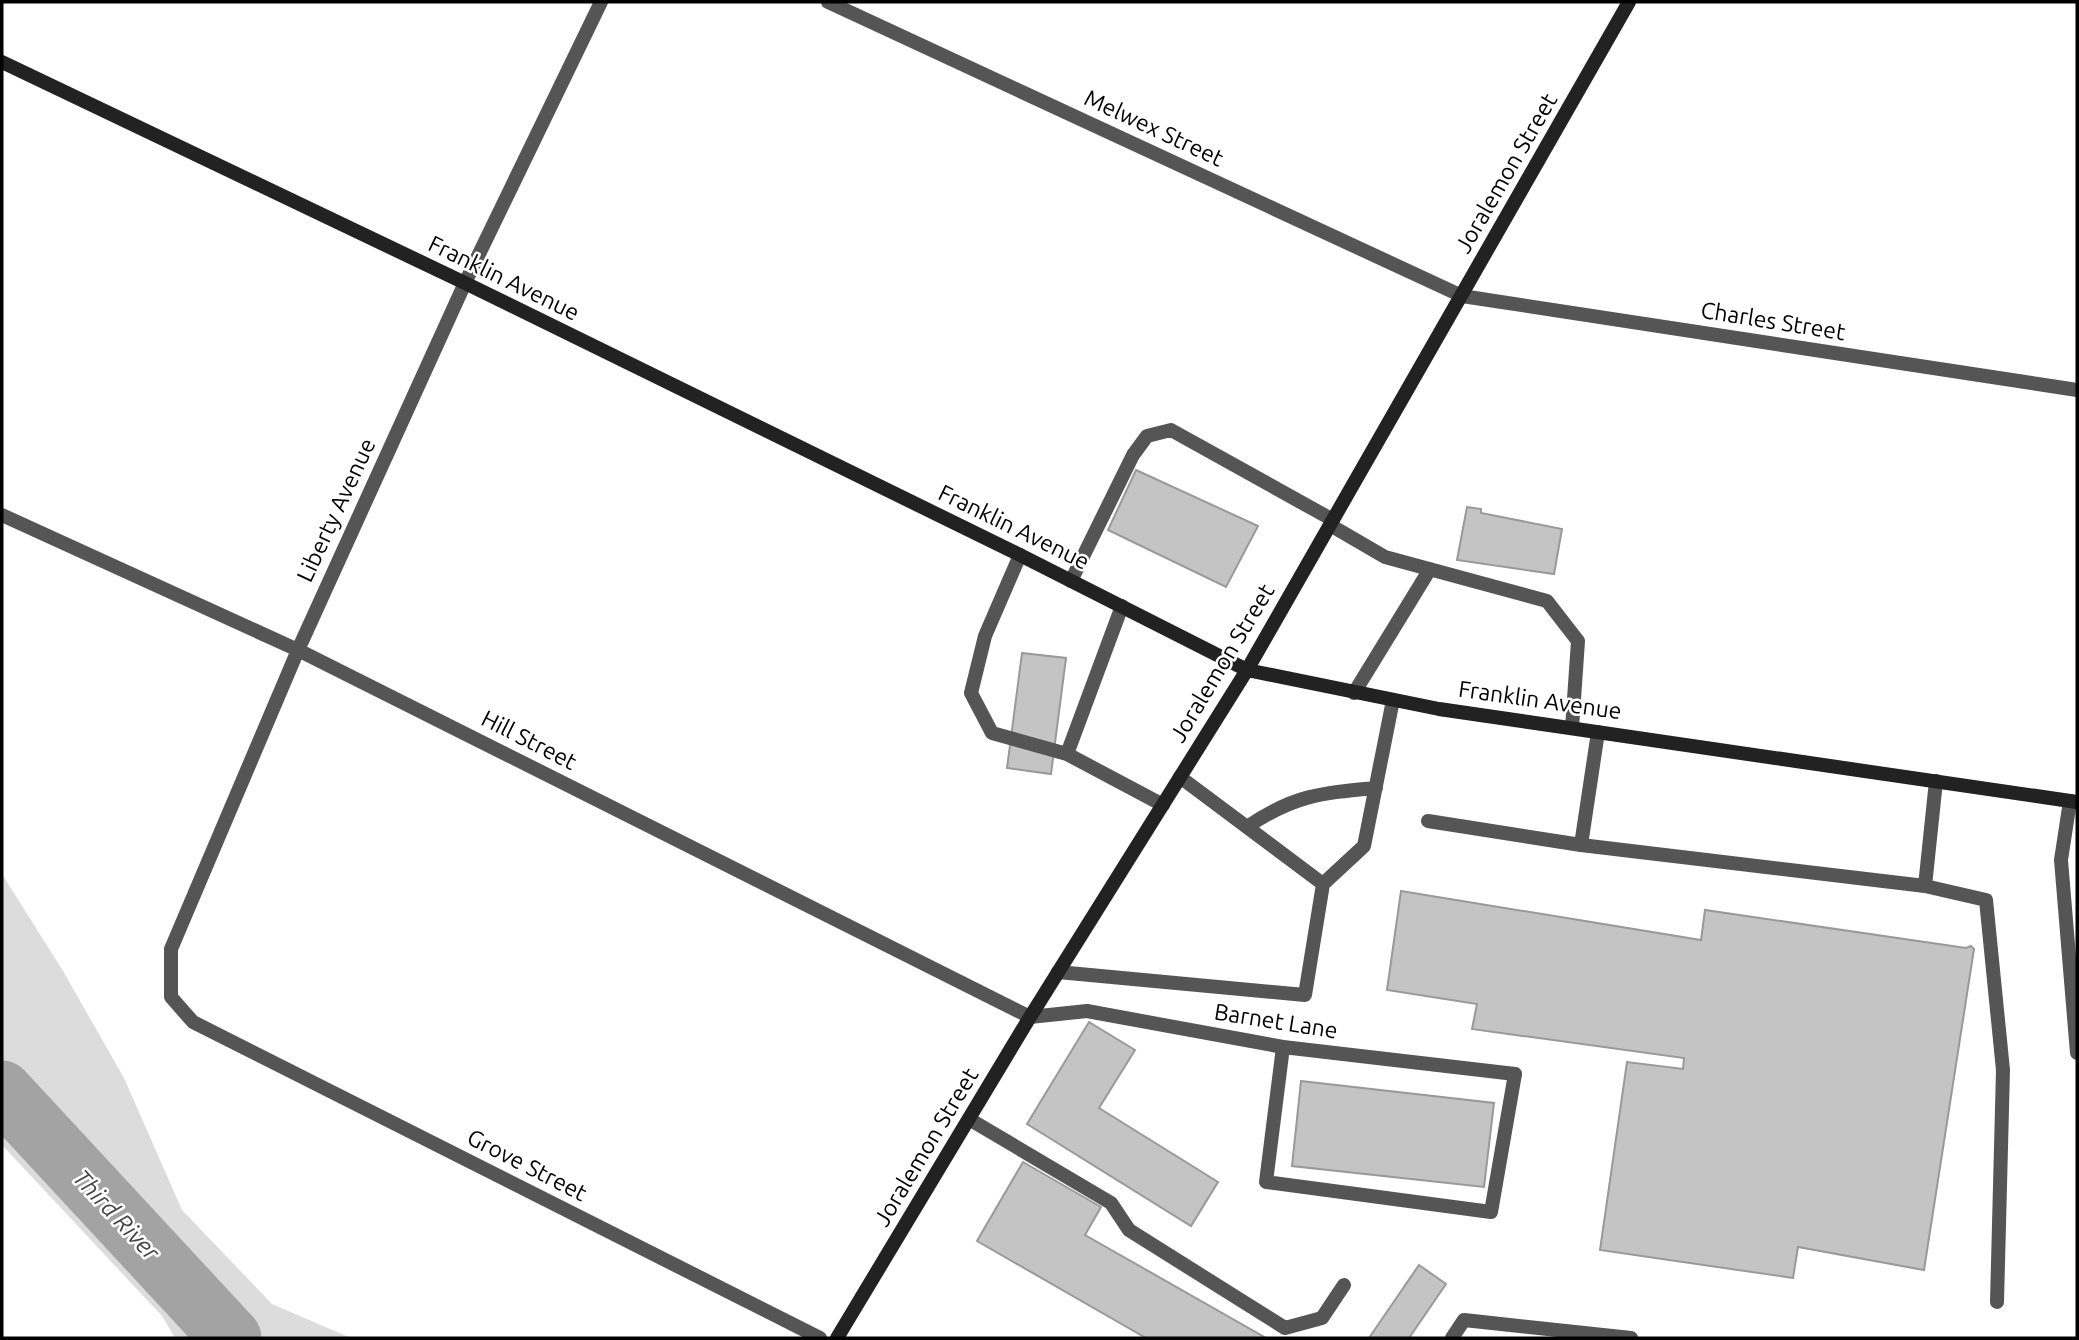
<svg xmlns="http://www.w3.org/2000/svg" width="2079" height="1340" font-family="Ubuntu,sans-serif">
	<rect width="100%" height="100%" fill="#fff"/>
	<path fill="#dcdcdc" d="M 2,874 L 63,971 L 124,1078 L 182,1210 L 272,1304 L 351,1338 L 175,1338 L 162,1316 L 2,1145 Z"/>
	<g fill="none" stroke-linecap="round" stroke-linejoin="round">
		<path stroke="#a3a3a3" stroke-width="61" d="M 2,1091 L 231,1338"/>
	</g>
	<path fill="#c4c4c4" stroke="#999" stroke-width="2" d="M 1136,470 L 1258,526 L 1226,587 L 1108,530 Z
		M 1467,507 L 1481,509 L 1481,513 L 1562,529 L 1554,574 L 1457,560 Z
		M 1022,653 L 1066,658 L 1051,774 L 1007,768 Z
		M 1401,891 L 1701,940 L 1705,910 L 1966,948 L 1971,946 L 1974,949 L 1924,1270 L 1798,1247 L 1793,1278 L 1600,1250 L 1627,1062 L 1683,1069 L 1684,1058 L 1472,1029 L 1477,1004 L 1387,990 Z
		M 1089,1022 L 1135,1050 L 1099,1108 L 1218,1182 L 1191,1226 L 1027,1124 Z
		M 1301,1081 L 1494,1103 L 1484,1187 L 1292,1166 Z
		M 1023,1162 L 1101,1207 L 1085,1235 L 1266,1338 L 1146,1338 L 977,1241 Z
		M 1419,1265 L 1446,1284 L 1409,1338 L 1369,1338 Z"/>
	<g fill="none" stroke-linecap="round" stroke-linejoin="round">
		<path stroke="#555" stroke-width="14" d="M 1330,525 L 1385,557 L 1547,601 L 1578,641 L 1572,728
			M 1020,555 L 985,636 L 971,693 L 992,733 L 1067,754 L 1163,805
			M 1071,581 L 1133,455 L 1147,436 L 1171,430 L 1333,520
			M 1354,693 L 1430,569
			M 1598,732 L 1581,845 L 1925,886 L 1936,781
			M 1067,754 L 1122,606
			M 1180,777 L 1323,884
			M 2070,801 L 2061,860 L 2077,1053
			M 1428,821 L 1581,845
			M 1247,827 C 1294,795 1321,793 1376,788
			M 1925,886 L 1986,900 L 2003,1070 L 1997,1302
			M 1058,972 L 1305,995 L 1323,884 L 1364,846 L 1393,700
			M 1283,1047 L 1266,1182 L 1491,1212 L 1515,1074
			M 969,1119 L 1111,1203 L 1129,1230 L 1285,1328 L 1322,1318 L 1344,1285
			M 1452,1338 L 1464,1320 L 1631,1338"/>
		<path stroke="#555" stroke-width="14" d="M 601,2 L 465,283 L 298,650 L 171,949 L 171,997 L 193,1022 L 820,1338
			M 828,2 L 1462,296 L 2077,390
			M 2,515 L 298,650 L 1030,1017 L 1087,1011 L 1283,1047 L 1515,1074"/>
		<path stroke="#222" stroke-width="14" d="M 2,62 L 465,283 L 1020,555 L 1247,670 L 1439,709 L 2077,802
			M 837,1338 L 1030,1017 L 1247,670 L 1629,2"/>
	</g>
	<g text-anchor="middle" stroke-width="5" stroke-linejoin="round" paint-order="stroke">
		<g font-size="23" fill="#000" stroke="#fff">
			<text transform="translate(1154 128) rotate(25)" y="8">Melwex Street</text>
			<text transform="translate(1506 173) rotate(-60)" y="8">Joralemon Street</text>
			<text transform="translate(504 278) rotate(26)" y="8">Franklin Avenue</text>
			<text transform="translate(1773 321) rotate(9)" y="8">Charles Street</text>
			<text transform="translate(336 510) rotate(-65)" y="8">Liberty Avenue</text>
			<text transform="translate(1014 527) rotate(26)" y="8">Franklin Avenue</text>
			<text transform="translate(1222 663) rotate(-59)" y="8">Joralemon Street</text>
			<text transform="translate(1540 700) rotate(8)" y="8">Franklin Avenue</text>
			<text transform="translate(529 740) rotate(27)" y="8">Hill Street</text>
			<text transform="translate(1276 1021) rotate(9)" y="8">Barnet Lane</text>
			<text transform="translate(926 1147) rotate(-59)" y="8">Joralemon Street</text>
			<text transform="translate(527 1165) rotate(27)" y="8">Grove Street</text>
		</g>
		<g font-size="24" font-style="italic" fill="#444" stroke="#fff">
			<text transform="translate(116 1215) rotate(47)" y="8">Third River</text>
		</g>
	</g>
	<rect width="2079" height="1340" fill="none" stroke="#000000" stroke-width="7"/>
</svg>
